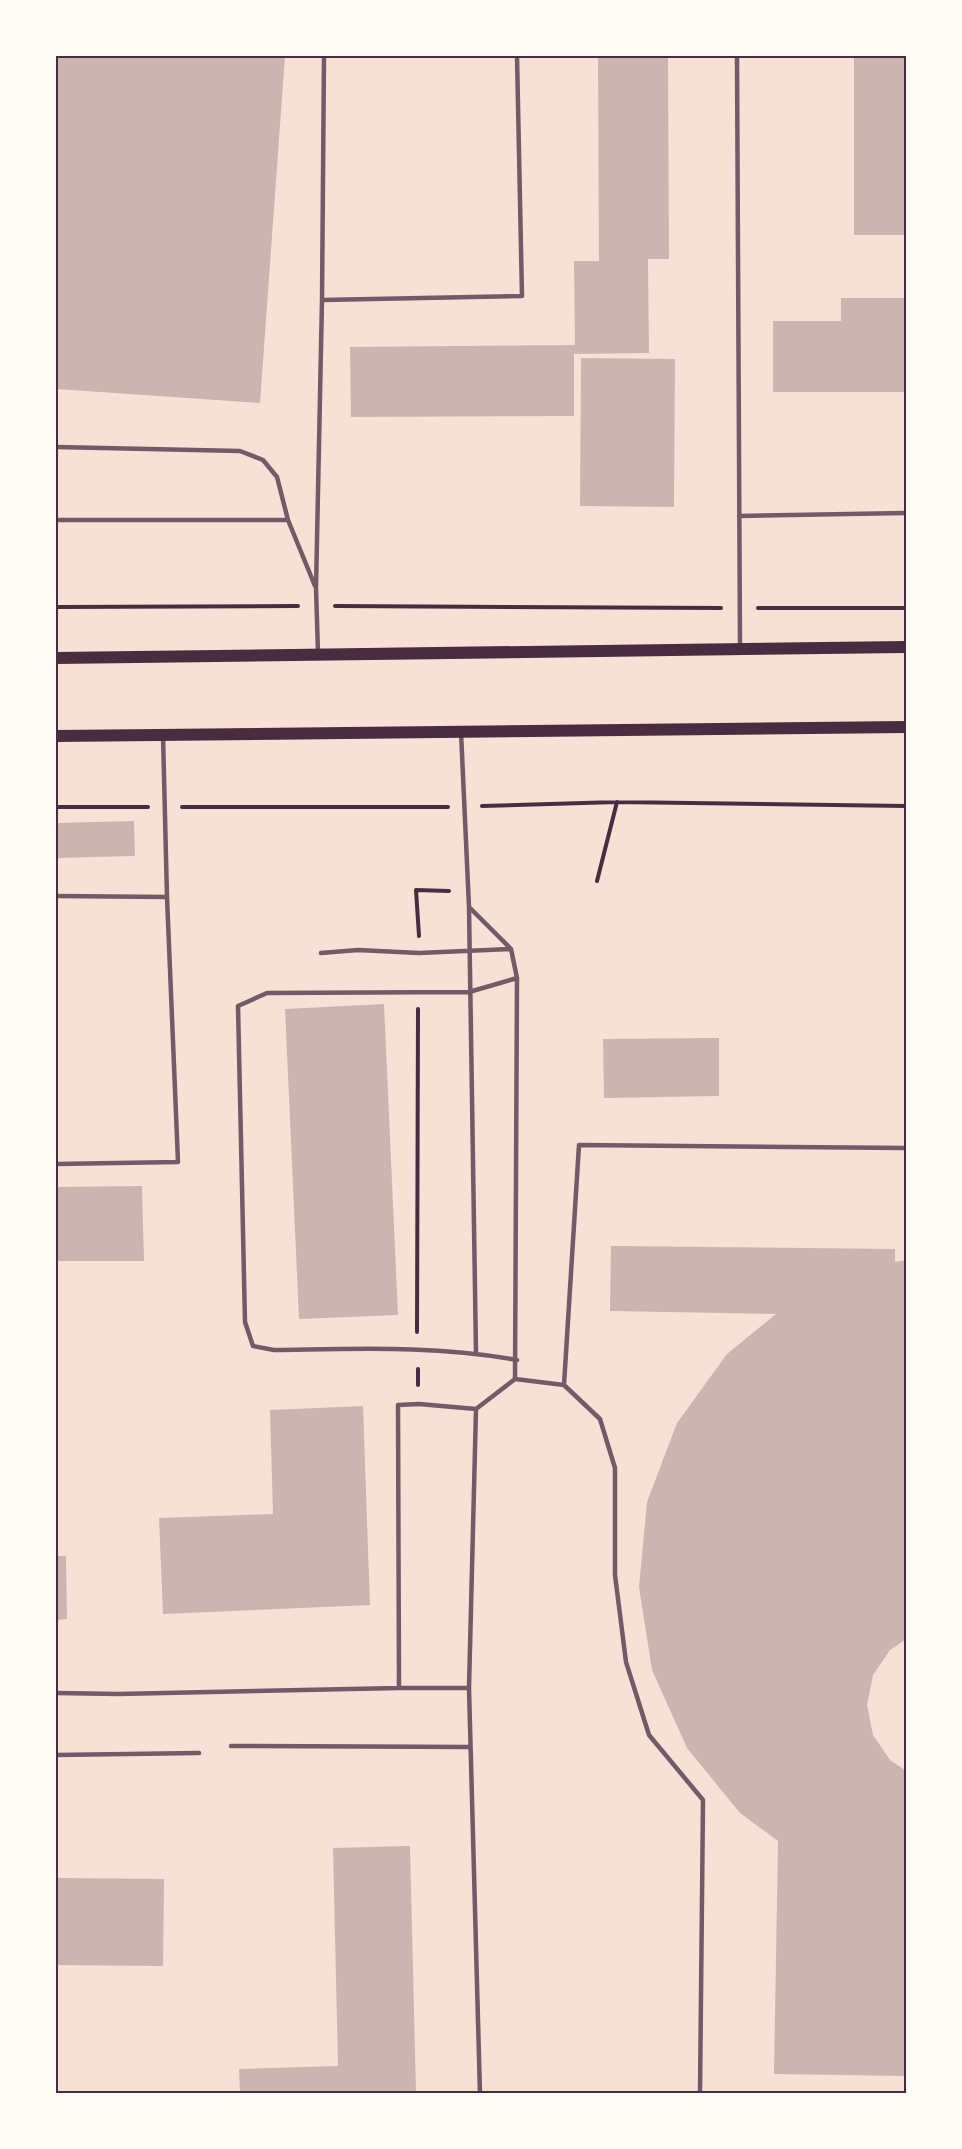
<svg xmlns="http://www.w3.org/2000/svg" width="962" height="2149" font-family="'Nunito Sans',sans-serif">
	<rect width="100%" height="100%" fill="#f7e1d7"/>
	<path fill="#ccb4b1" d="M 56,56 L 285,56 L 260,403 L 56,389 Z
		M 598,56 L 668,56 L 669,259 L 648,259 L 649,353 L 574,354 L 574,416 L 351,417 L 350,347 L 575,345 L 574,261 L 599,261 Z
		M 854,56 L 906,56 L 906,235 L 854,235 Z
		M 841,298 L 906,298 L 906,392 L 773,392 L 773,321 L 841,321 Z
		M 581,358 L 675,359 L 674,507 L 580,506 Z
		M 134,821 L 135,856 L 56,858 L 56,823 Z
		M 384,1004 L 398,1315 L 299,1319 L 285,1009 Z
		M 719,1038 L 719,1096 L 604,1098 L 603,1039 Z
		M 142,1186 L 144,1261 L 56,1261 L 56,1187 Z
		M 611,1246 L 895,1249 L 895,1262 L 906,1260 L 906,1639 L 890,1650 L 873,1675 L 867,1705 L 873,1735 L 890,1760 L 906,1771 L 906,2076 L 774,2074 L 778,1841 L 740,1813 L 687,1748 L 652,1670 L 639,1587 L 647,1502 L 677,1423 L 727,1354 L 776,1314 L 610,1311 Z
		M 363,1406 L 370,1605 L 163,1614 L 159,1518 L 273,1514 L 270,1410 Z
		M 56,1556 L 66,1556 L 67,1619 L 56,1620 Z
		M 410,1846 L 416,2094 L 240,2094 L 239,2069 L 338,2066 L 333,1848 Z
		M 56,1878 L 164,1879 L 163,1966 L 56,1965 Z"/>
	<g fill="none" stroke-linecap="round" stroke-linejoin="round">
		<path stroke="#4a2c40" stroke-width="4" d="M 335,606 L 721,608
			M 56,607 L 298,606
			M 758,608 L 906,608
			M 482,806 L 617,802 L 906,806
			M 56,807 L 148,807
			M 182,807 L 448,807
			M 597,881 L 617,802
			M 419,936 L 416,890 L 449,891
			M 417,1332 L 418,1009
			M 418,1369 L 418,1385"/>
		<path stroke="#755966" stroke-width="4.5" d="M 737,56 L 740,648
			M 322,300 L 522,296 L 517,56
			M 56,447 L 240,451 L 263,460 L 277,477 L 288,520
			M 739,516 L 906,513
			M 56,520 L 288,520 L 315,586
			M 318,653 L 316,588 L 322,300 L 324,56
			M 461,732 L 469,907 L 476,1353
			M 163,735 L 167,897
			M 56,896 L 167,897 L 178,1162 L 56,1164
			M 469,907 L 511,949 L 517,978 L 515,1379
			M 321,953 L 358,950 L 419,953 L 511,949
			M 517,978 L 469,992 L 267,993 L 238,1006 L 245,1322 L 253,1346 L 274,1350 C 355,1349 436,1345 517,1360
			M 564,1385 L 579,1145 L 906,1148
			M 476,1409 L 469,1688 L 399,1688 L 398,1405 L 419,1404 L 476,1409 L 515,1379 L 564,1385 L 600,1419 L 615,1468 L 615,1575 L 626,1662 L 649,1735 L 703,1800 L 700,2094
			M 469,1688 L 480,2094
			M 56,1693 L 119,1694 L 399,1688
			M 231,1746 L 470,1747
			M 56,1755 L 199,1753"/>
		<path stroke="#4a2c40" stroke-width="12" d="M 56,658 L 906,647
			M 56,736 L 906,727"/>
	</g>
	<rect width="962" height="2149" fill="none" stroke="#fffaf5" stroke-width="114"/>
	<rect x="57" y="57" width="848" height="2035" fill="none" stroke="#4a2c40" stroke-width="2"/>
</svg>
